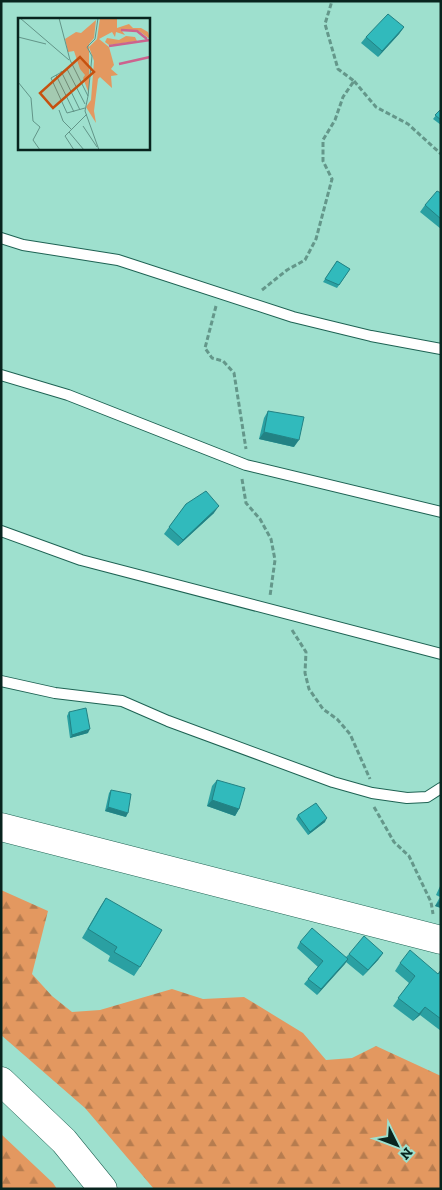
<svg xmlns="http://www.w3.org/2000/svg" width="442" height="1190" font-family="'Zilla Slab',serif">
	<defs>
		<pattern id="forest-firs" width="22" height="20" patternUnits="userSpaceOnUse" patternTransform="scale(1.25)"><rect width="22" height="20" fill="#e39860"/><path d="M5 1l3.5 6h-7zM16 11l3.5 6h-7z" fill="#b67c4f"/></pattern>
	</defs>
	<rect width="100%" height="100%" fill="#9ee0ce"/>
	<path fill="url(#forest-firs)" d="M 1,890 L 48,911 L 32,974 L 52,996 L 72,1012 L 100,1010 L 172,989 L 203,999 L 244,997 L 303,1033 L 326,1060 L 352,1058 L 376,1046 L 441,1076 L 441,1189 L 154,1189 L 85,1108 L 1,1035 Z
		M 1,1134 L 53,1183 L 57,1189 L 1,1189 Z"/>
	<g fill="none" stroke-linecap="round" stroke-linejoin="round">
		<defs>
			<path id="service" d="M 1,238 L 23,245 L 118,260 L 293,317 L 371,336 L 441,349
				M 1,375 L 68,395 L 246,465 L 441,512
				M 1,531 L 81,560 L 441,654
				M 1,681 L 55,693 L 122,701 L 168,721 L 333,782 L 372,793 L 407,798 L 427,797 L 441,788"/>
			<path id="secondary" d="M 1,827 L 441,940
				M 1,1081 L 64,1141 L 103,1189"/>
		</defs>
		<use href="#service" stroke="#1e6253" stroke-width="12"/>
		<use href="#secondary" stroke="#1e6253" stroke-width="29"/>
		<path stroke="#64978a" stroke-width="3" stroke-dasharray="5 2.5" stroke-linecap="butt" d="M 354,81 L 376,107 L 408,124 L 441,154
			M 262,290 L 287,270 L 305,260 L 316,239 L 332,179 L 323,161 L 323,140 L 335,120 L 343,97 L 354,81 L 338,69 L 325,24 L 332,1
			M 216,306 L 205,348 L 212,358 L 223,361 L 234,373 L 246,449
			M 242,479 L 246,503 L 260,519 L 271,539 L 275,560 L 270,596
			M 292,630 L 306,652 L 305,673 L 309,689 L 323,709 L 337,719 L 350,734 L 370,779
			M 374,807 L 394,842 L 409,856 L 431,902 L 433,914"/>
		<use href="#service" stroke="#fff" stroke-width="10"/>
		<use href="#secondary" stroke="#fff" stroke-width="28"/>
	</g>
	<path fill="#2aa0a2" d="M 404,27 L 399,34 L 378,57 L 361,43 L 366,37 Z
		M 441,109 L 441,125 L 433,119 Z
		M 441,193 L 441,229 L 420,212 L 425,205 Z
		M 337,261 L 350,269 L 337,288 L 323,282 Z
		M 268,411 L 294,447 L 259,439 L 264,418 Z
		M 186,504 L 214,513 L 178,546 L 164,534 Z
		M 69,712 L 88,733 L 70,738 L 67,716 Z
		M 217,780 L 239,809 L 235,816 L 207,806 L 212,786 Z
		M 111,790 L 126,817 L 105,811 L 109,793 Z
		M 298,815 L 325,822 L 308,835 L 296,819 Z
		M 441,884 L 441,908 L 435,906 L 440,897 L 436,895 Z
		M 106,898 L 140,967 L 134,976 L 108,961 L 110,956 L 82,938 L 100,907 Z
		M 300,942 L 346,957 L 349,954 L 383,953 L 378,960 L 363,976 L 346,962 L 317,995 L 304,984 L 318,967 L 297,948 Z
		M 400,963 L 438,974 L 441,970 L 441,1031 L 420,1015 L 413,1021 L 393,1006 L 409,983 L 395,971 Z"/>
	<path fill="#228284" d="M 404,27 L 399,34 L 378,57 L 382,51 Z
		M 264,432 L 299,440 L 294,447 L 259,439 Z
		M 219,506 L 214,513 L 178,546 L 183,540 Z
		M 90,729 L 88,733 L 70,738 L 72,735 Z
		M 212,800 L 239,809 L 235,816 L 207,806 Z
		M 108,807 L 128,813 L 126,817 L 105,811 Z
		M 327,818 L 325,822 L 308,835 L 310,832 Z
		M 441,899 L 441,908 L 435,906 Z
		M 383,953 L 378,960 L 363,976 L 368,970 Z
		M 348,959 L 345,964 L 317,995 L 321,989 Z
		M 425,1007 L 420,1015 L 413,1021 Z"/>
	<path fill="#31babc" stroke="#228284" d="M 388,14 L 404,27 L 382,51 L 366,37 Z
		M 441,109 L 441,120 L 435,115 Z
		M 437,191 L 441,193 L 441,219 L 425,205 Z
		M 337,261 L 350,269 L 339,285 L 325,279 Z
		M 268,411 L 304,417 L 299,440 L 264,432 Z
		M 206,491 L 219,506 L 183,540 L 169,527 L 186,504 Z
		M 86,708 L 90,729 L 72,735 L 69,712 Z
		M 217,780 L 245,788 L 239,809 L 212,800 Z
		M 111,790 L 131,794 L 128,813 L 108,807 Z
		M 316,803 L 327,818 L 310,832 L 298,815 Z
		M 106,898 L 162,930 L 140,967 L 114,952 L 117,947 L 88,929 Z
		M 312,928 L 348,959 L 321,989 L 308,979 L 323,961 L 300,942 Z
		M 364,936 L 383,953 L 368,970 L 349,954 Z
		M 410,950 L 438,974 L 441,970 L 441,1019 L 425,1007 L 419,1014 L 398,998 L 415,976 L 400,963 Z"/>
	<g transform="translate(18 18)">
		<rect width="132" height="132" fill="#9ee0ce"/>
		<path d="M 82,0 L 99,0 L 99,10 L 111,6 L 115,10 L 123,10 L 130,14 L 132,21 L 121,13 L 107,12 L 104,13 L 107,17 L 98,14 L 97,19 L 94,14 L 81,21 L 91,29 L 96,47 L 93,51 L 100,57 L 93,58 L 94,70 L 82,59 L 80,61 L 76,93 L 78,105 L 68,89 L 73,82 L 76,43 L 71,29 L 79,21 ZM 78,2 L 76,20 L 71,26 L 71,76 L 65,60 L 67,57 L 62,51 L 56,33 L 50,34 L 47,21 L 58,14 L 63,15 ZM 108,18 L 117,19 L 119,23 L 91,27 L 87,24 L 89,20 L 101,22 Z" fill="#e39860"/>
		<path fill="none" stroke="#cc638e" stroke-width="2.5" d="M 103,12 L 119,13 L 129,21M 91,28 L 132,22M 101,46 L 132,39"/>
		<path fill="none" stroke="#629588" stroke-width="1" d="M 2,0 L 51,42M 41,0 L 52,42 L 70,78 L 74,38 L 69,29 L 77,21 L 80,0M 0,19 L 28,26M 43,53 L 62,92M 38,57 L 56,94M 0,64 L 13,80 L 15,103 L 22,109 L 15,122 L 22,132M 70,78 L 67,93 L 81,132M 67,90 L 49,95 L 33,60 L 49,51 L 67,86M 41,92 L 45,103 L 53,111M 65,108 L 79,129M 51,114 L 66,132M 56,132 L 47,118 L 69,96"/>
		<path fill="#c6510f" fill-opacity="0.15" stroke="#c6510f" stroke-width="2.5" d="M 62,39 L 76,54 L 35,90 L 22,75 Z"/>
		<rect width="132" height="132" fill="none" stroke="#08241e" stroke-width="2.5"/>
	</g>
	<rect width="442" height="1190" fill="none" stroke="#08241e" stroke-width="5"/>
	<g transform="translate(397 1145) rotate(132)" stroke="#9ee0ce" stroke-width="4" paint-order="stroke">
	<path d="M0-4L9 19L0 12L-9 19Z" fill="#08241e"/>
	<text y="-8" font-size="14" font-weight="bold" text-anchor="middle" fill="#08241e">N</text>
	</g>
</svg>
